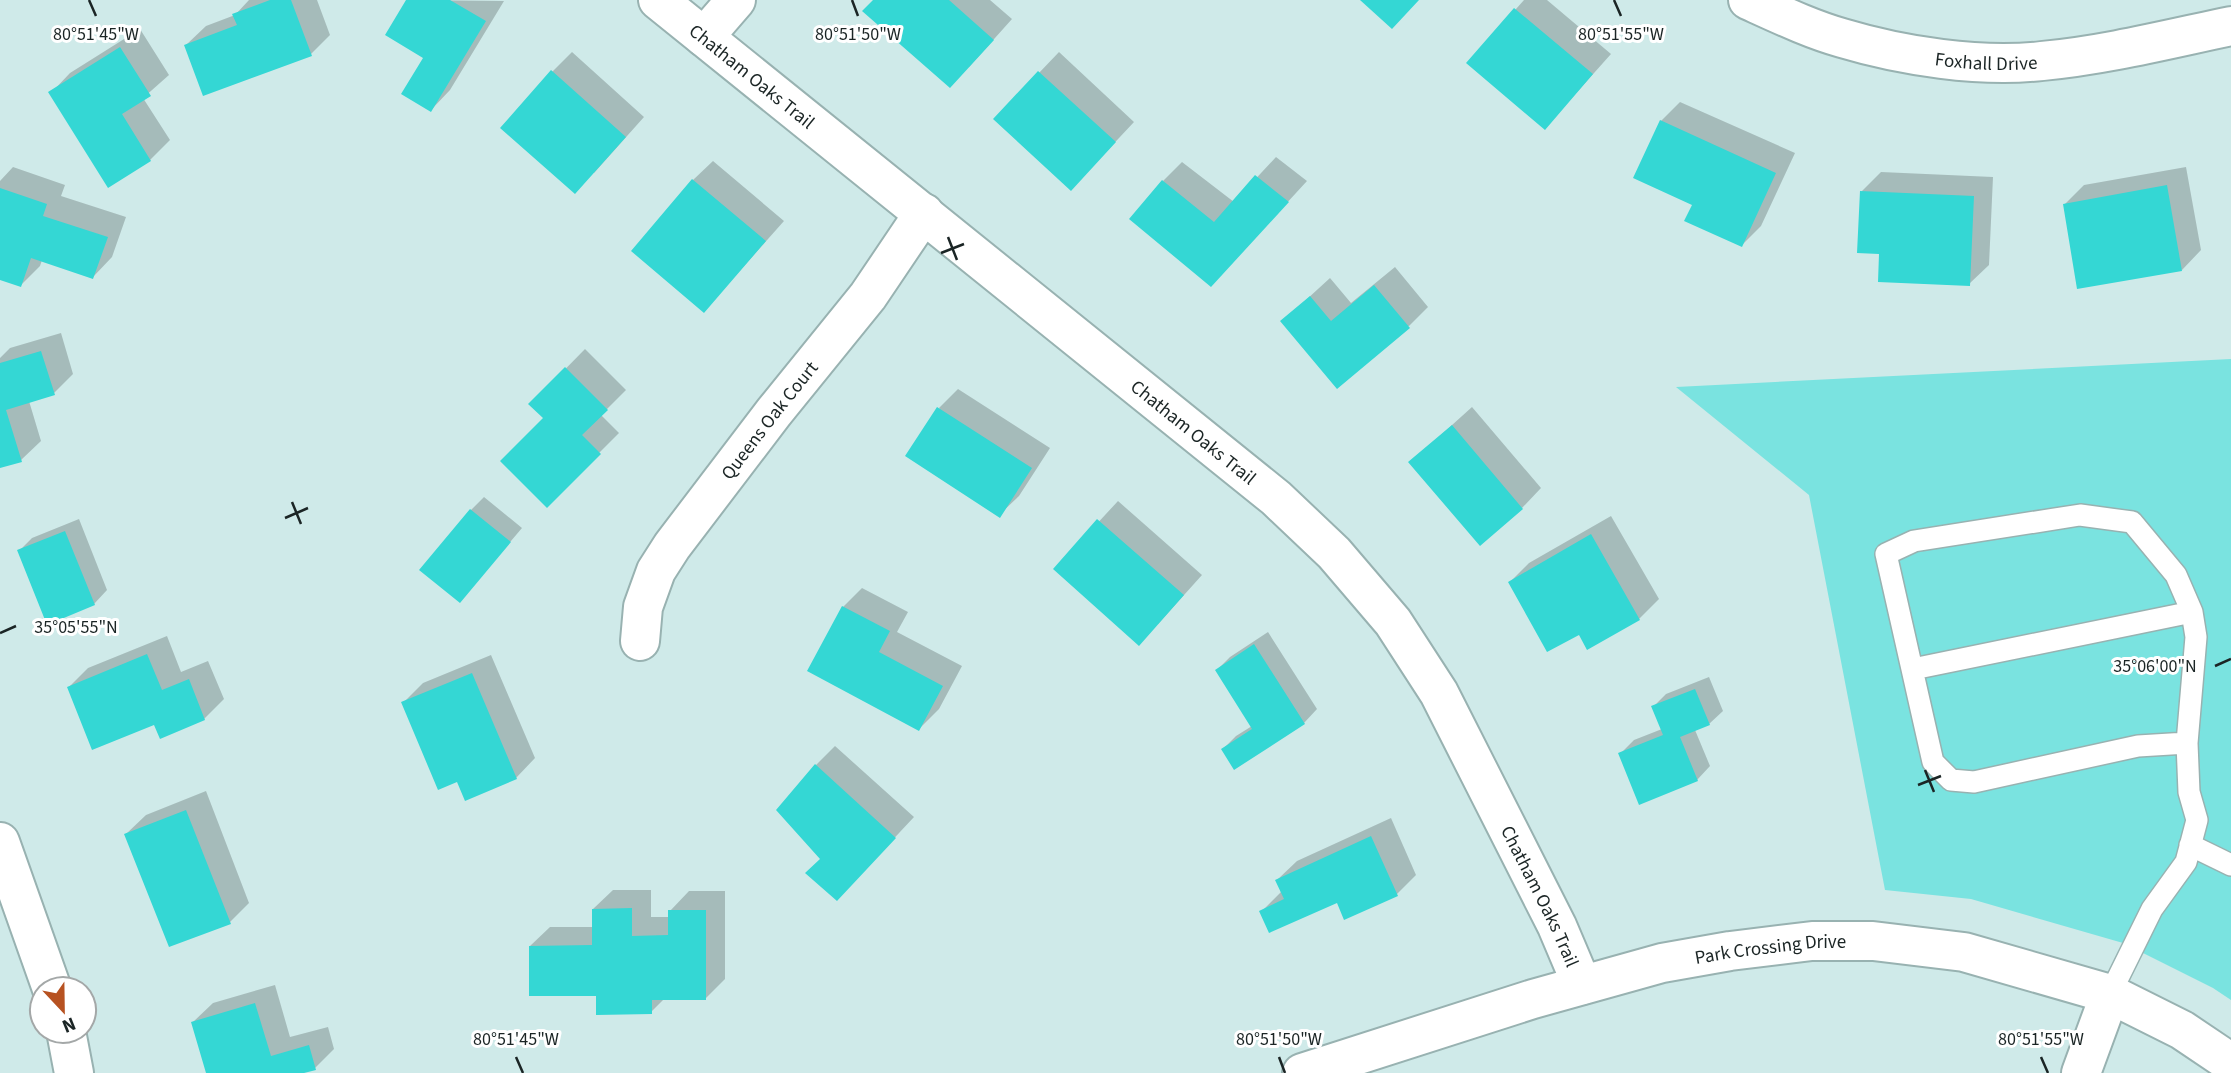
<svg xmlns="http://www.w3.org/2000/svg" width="2231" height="1073" font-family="'Source Sans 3',sans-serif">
	<rect width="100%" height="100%" fill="#cfeae9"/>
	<path fill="#7ae3e0" d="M 2231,359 L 2231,1000 L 2213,988 L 2123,943 L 1971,899 L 1885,890 L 1809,495 L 1676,387 Z"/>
	<path fill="#0003" d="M 249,0 L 317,0 L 330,35 L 311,54 L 186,45 L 206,26 L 235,15 Z
		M 408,0 L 504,1 L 450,90 L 431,110 L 426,57 Z
		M 875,0 L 990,0 L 1012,19 L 969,67 Z
		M 1524,0 L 1547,0 L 1611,54 L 1545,128 L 1468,63 Z
		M 140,29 L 169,75 L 143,98 L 170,140 L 150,160 L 51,93 L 70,73 Z
		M 572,52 L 644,117 L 594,173 L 552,72 Z
		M 1059,52 L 1134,122 L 1090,169 L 995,119 Z
		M 1680,102 L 1795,153 L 1761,226 L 1742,245 L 1694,204 L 1661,121 Z
		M 1276,157 L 1307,181 L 1230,265 L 1163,181 L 1182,162 L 1234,202 Z
		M 713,161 L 784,221 L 704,311 L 693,180 Z
		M 13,167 L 65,185 L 61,196 L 126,217 L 112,257 L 93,277 L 42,260 L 40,266 L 21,285 L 0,278 L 0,181 Z
		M 2186,167 L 2201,250 L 2182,270 L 2065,204 L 2084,185 Z
		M 1881,172 L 1993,177 L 1989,265 L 1969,284 L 1881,252 L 1862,191 Z
		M 1395,267 L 1428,307 L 1409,326 L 1283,321 L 1330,278 L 1351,303 Z
		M 61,333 L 73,374 L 54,393 L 29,401 L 41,441 L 21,460 L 0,467 L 0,358 L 10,348 Z
		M 585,349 L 626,390 L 601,415 L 619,433 L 547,505 L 545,418 L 531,404 Z
		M 958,389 L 1050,448 L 1019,496 L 999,515 L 939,408 Z
		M 1472,407 L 1541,488 L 1522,508 L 1411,462 Z
		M 484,497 L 522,528 L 460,601 L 471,510 Z
		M 1118,501 L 1202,575 L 1158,624 L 1055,569 Z
		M 1611,516 L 1659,599 L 1639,619 L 1588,648 L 1580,632 L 1510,582 L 1529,563 Z
		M 79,519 L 107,590 L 94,604 L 19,551 L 32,538 Z
		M 862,588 L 908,612 L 897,632 L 962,666 L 939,709 L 919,729 L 843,607 Z
		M 1268,632 L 1317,709 L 1304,723 L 1234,767 L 1223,749 L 1236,736 L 1252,726 L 1217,670 L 1230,657 Z
		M 167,636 L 181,672 L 208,661 L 224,699 L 204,719 L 155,723 L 69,687 L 88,668 Z
		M 491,655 L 535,758 L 516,778 L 458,780 L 403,703 L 423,683 Z
		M 1709,677 L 1723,711 L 1709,724 L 1695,730 L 1710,766 L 1697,780 L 1620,754 L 1634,740 L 1662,729 L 1653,707 L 1666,694 Z
		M 835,746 L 914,817 L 856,879 L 822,859 L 816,765 Z
		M 206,791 L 249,903 L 230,922 L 126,834 L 146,815 Z
		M 1391,818 L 1416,875 L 1397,894 L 1262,911 L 1281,892 L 1277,880 L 1297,861 Z
		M 613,890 L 651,890 L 651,917 L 670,917 L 670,911 L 689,891 L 725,891 L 725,979 L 706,998 L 665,998 L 651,1012 L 598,994 L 530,946 L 550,927 L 594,927 L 593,909 Z
		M 275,985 L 290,1037 L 328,1027 L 334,1049 L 315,1068 L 298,1073 L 208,1073 L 193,1022 L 213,1003 Z"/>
	<path fill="#34d7d4" d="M 270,0 L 291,0 L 312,56 L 203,96 L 184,45 L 237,25 L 232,14 Z
		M 406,0 L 450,0 L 486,21 L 431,112 L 401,94 L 423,58 L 385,35 Z
		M 873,0 L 949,0 L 994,40 L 950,88 L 862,11 Z
		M 1360,0 L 1419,0 L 1392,29 Z
		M 1514,8 L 1593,74 L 1545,130 L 1466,63 Z
		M 120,47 L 151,96 L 122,114 L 151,161 L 108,188 L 48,92 Z
		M 551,70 L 626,137 L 575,194 L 500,128 Z
		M 1038,71 L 1116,142 L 1071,191 L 993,119 Z
		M 1660,120 L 1776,173 L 1742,247 L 1684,221 L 1692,205 L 1633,178 Z
		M 1255,175 L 1289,202 L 1211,287 L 1129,219 L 1162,180 L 1214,222 Z
		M 692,179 L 766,241 L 704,313 L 631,251 Z
		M 2167,185 L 2182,271 L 2077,289 L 2063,204 Z
		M 0,188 L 47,204 L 43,216 L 108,237 L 93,279 L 31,258 L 21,287 L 0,280 Z
		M 1860,191 L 1974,196 L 1970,286 L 1878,282 L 1879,254 L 1857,253 Z
		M 1374,285 L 1410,328 L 1337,389 L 1280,321 L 1310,296 L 1331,321 Z
		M 41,351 L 55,395 L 6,410 L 22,462 L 0,468 L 0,363 Z
		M 565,367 L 608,410 L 582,435 L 601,454 L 547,508 L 500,461 L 543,418 L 528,404 Z
		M 937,407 L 1032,468 L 1000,518 L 905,456 Z
		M 1452,425 L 1523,509 L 1480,546 L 1408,462 Z
		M 470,509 L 511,542 L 460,603 L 419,570 Z
		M 1097,519 L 1184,595 L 1139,646 L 1053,569 Z
		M 65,531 L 95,605 L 47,625 L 17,550 Z
		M 1591,534 L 1640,620 L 1587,650 L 1579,635 L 1547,652 L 1508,582 Z
		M 842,606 L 890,631 L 879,652 L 943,686 L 919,731 L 807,671 Z
		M 1254,644 L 1305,724 L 1234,770 L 1221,749 L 1252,729 L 1215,670 Z
		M 147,654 L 162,690 L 189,679 L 205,720 L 160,739 L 154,725 L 92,750 L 67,687 Z
		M 472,673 L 517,779 L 465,801 L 457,782 L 438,790 L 401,702 Z
		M 1695,689 L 1710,725 L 1680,737 L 1698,781 L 1639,805 L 1618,753 L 1663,735 L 1651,706 Z
		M 815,764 L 896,838 L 837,901 L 805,873 L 820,859 L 776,810 Z
		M 186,810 L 231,924 L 169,947 L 124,834 Z
		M 1371,836 L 1398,896 L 1344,920 L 1337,903 L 1269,933 L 1259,911 L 1284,899 L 1275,880 Z
		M 632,908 L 632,936 L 668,935 L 668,910 L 706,910 L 706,1000 L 652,1000 L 652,1014 L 596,1015 L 596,996 L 529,996 L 529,946 L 592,945 L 592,909 Z
		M 255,1003 L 271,1056 L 309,1045 L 316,1070 L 304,1073 L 206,1073 L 191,1022 Z"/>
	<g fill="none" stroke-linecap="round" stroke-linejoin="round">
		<defs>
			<path id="service" d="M 1913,669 L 2192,612 L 2196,637 L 2187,743
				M 2190,845 L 2231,865
				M 2110,994 L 2152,909 L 2186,862 L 2197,820 L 2189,792 L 2187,743 L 2138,746 L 1974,782 L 1951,780 L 1933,762 L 1886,554 L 1914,541 L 2080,515 L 2132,522 L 2176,575 L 2192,612"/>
			<g id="minor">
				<path id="s1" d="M 658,0 L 1276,498 L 1334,553 L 1393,622 L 1439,693 L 1557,926 L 1582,985"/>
				<path id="s2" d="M 1748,0 C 1779,14 1810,29 1842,38 C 1902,56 1980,68 2042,61 C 2106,55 2169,39 2231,26"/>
				<path d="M 704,37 L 736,0"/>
				<path id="s3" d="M 640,641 L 643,607 L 656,571 L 672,546 L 774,412 L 868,296 L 924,213"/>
				<path d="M 0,842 L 52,989"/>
				<path d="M 66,1031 L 74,1073"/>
				<path d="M 2081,1073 L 2110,994"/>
			</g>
			<g id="tertiary">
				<path id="s4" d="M 1302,1073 L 1533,999 L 1662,963 L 1730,951 L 1812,941 L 1873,941 L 1964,952 L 2110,994 L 2182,1030 L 2231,1063"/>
			</g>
		</defs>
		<use href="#service" stroke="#98b2b1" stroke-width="24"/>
		<use href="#minor" stroke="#98b2b1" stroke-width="42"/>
		<use href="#tertiary" stroke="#98b2b1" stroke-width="42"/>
		<use href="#service" stroke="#fff" stroke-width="21"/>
		<use href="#minor" stroke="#fff" stroke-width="38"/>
		<use href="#tertiary" stroke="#fff" stroke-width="38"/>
	</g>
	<path fill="none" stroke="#1b2525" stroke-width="2.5" d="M 89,0 L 96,16M 852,0 L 858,16M 1614,0 L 1621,16M 948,237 L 957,260M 941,253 L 964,244M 292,502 L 301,524M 285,518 L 308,508M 0,633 L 16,626M 2215,666 L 2231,659M 1925,770 L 1934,792M 1918,785 L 1941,776M 516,1057 L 523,1073M 1279,1057 L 1285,1073M 2041,1057 L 2048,1073"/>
	<g text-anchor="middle" stroke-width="6" stroke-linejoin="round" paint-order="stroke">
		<g font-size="19" fill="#1b2525" stroke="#fff">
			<text dy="7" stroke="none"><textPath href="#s2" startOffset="248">Foxhall Drive</textPath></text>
			<text dy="7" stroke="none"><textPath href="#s1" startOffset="121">Chatham Oaks Trail</textPath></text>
			<text dy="7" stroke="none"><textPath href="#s3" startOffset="261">Queens Oak Court</textPath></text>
			<text dy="7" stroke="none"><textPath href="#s1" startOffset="688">Chatham Oaks Trail</textPath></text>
			<text dy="7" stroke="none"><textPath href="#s1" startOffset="1276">Chatham Oaks Trail</textPath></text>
			<text dy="7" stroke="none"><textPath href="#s4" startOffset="486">Park Crossing Drive</textPath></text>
		</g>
	</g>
	<g font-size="18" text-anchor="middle" fill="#1b2525" stroke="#fff" stroke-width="6" stroke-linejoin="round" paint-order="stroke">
		<text x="96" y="40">80°51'45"W</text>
		<text x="858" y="40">80°51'50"W</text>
		<text x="1621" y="40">80°51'55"W</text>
		<text x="76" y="633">35°05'55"N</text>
		<text x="2155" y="672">35°06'00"N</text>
		<text x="516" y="1045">80°51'45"W</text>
		<text x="1279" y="1045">80°51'50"W</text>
		<text x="2041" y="1045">80°51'55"W</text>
	</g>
	<g transform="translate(63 1010) rotate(158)"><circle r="33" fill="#ffffff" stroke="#a4a8a8" stroke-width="2"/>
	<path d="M0-5L12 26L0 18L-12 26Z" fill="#b75221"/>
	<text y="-10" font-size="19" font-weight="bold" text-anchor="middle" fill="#1b2525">N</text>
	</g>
</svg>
